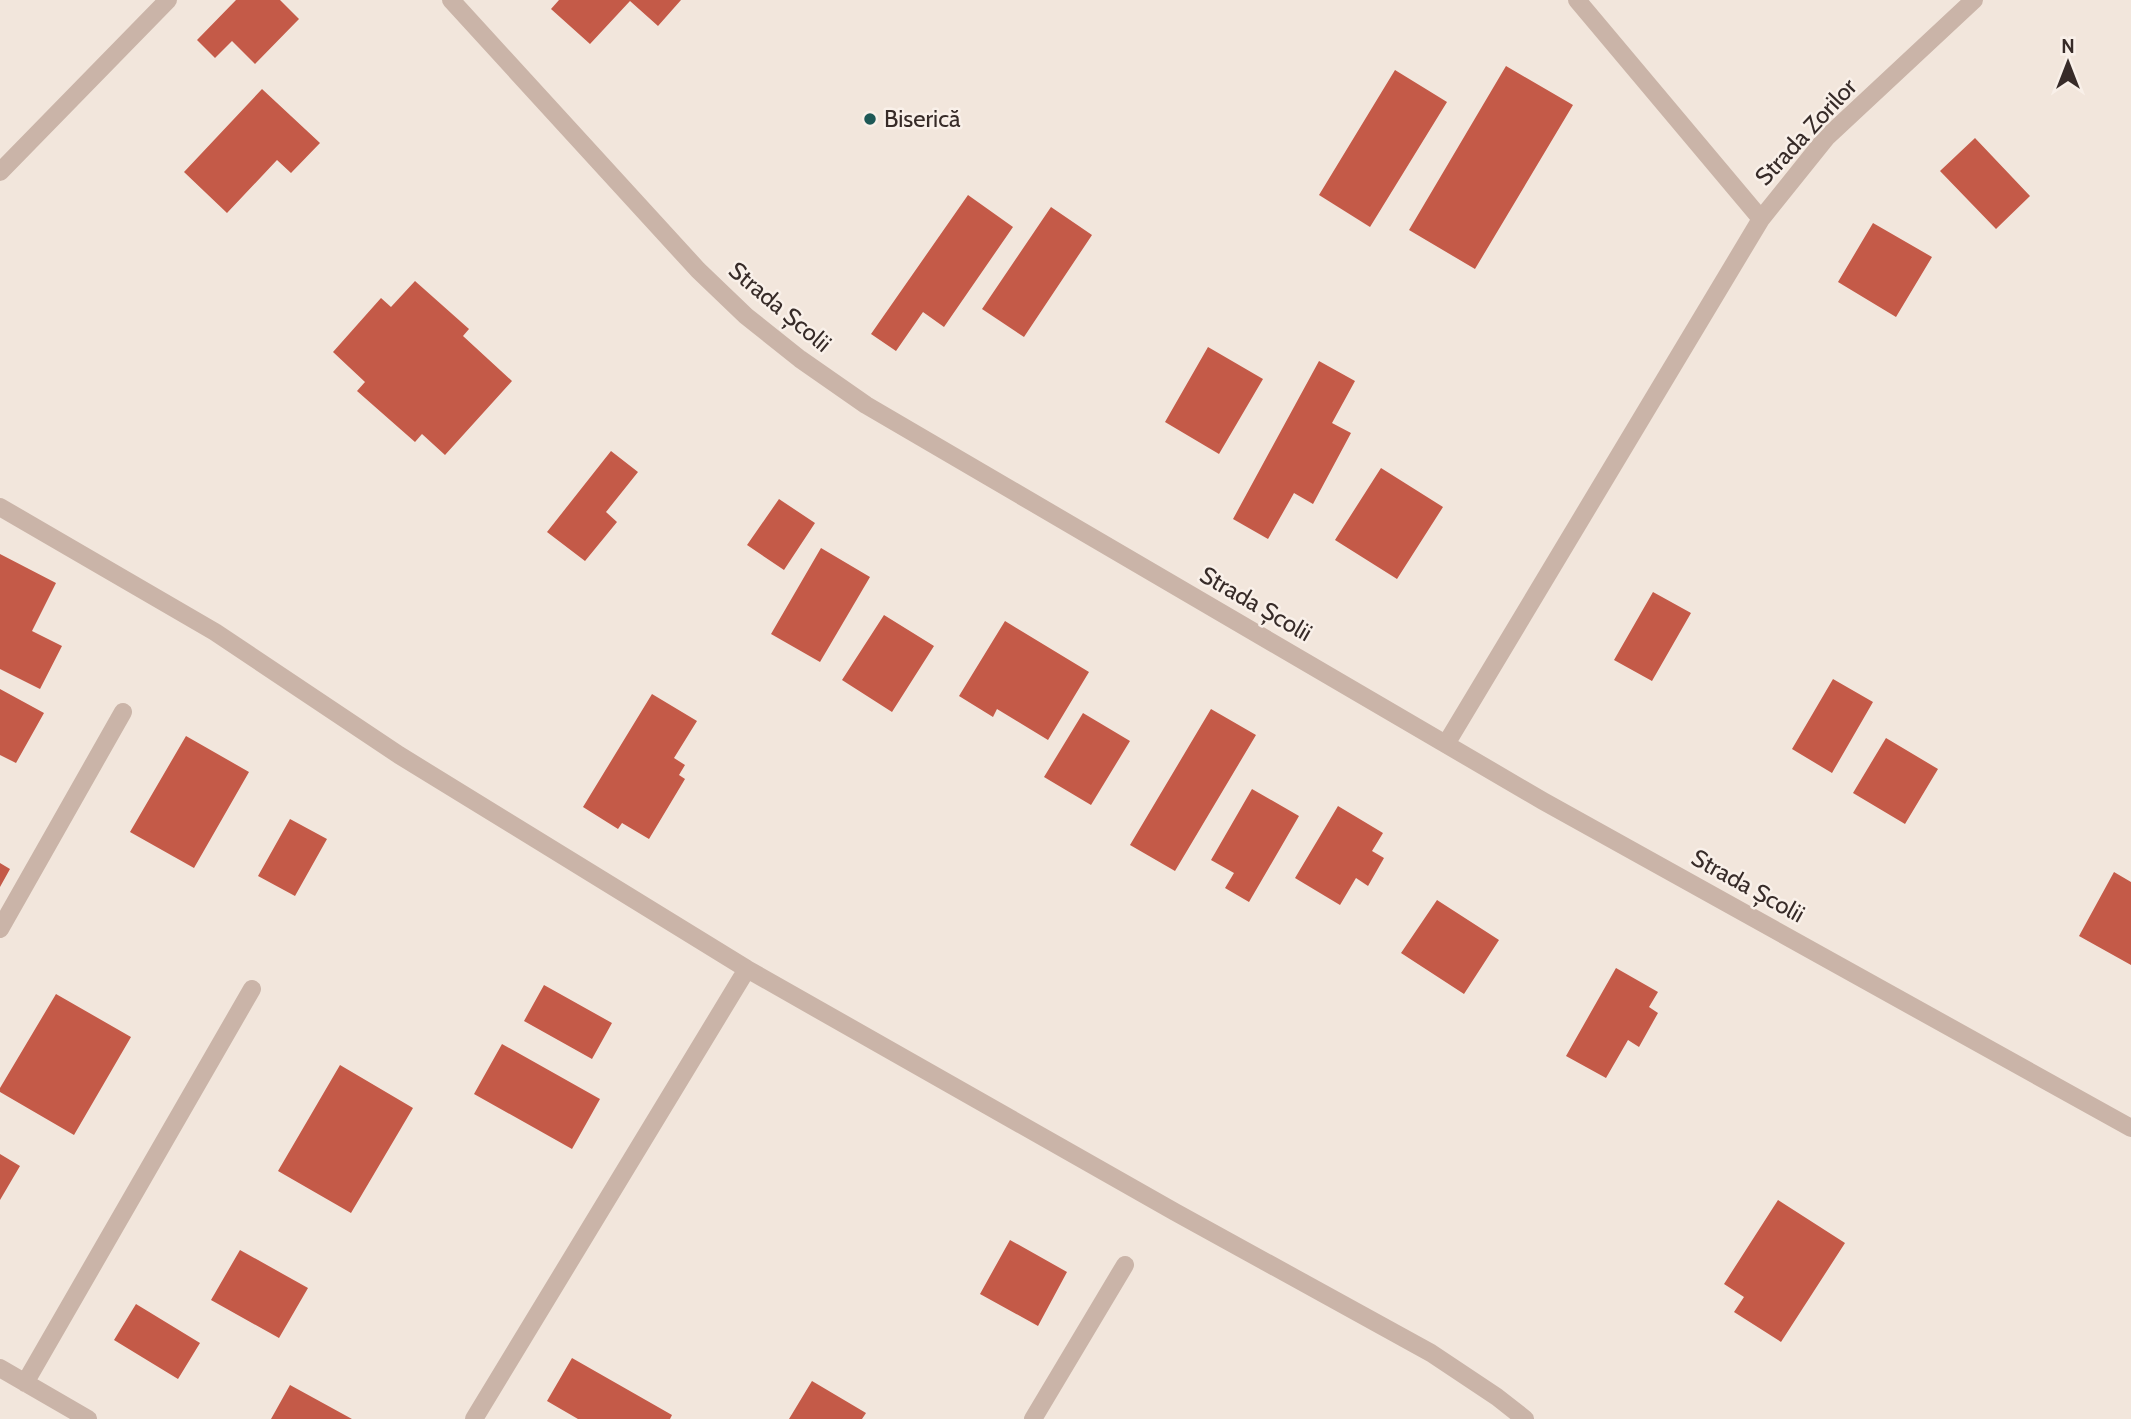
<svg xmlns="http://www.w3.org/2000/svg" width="2131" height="1419" font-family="Cabin,sans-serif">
	<rect width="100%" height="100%" fill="#f2e6dc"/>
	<path fill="#c45a48" d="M 236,0 L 280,0 L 299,19 L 255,64 L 232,41 L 215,58 L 197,40 Z
		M 559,0 L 681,0 L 658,26 L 630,1 L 590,44 L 551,9 Z
		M 1506,66 L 1573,105 L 1475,269 L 1409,230 Z
		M 1395,70 L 1447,102 L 1370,227 L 1319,195 Z
		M 262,89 L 320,143 L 291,173 L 277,160 L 227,213 L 184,172 Z
		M 1975,138 L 2030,196 L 1996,229 L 1940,171 Z
		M 968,195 L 1013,227 L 944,327 L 923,312 L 896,351 L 871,334 Z
		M 1051,207 L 1092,235 L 1024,337 L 982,309 Z
		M 1873,223 L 1932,257 L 1896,317 L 1838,282 Z
		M 415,281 L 469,329 L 463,336 L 512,381 L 445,455 L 422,434 L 415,442 L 357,391 L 365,382 L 333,352 L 381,298 L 391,307 Z
		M 1208,347 L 1263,379 L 1219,454 L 1165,422 Z
		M 1319,361 L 1355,381 L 1332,423 L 1351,433 L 1313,504 L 1294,493 L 1268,539 L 1233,519 Z
		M 611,451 L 638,472 L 606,512 L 617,522 L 585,561 L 547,532 Z
		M 1381,468 L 1443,507 L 1397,579 L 1335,540 Z
		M 779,499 L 815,523 L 784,570 L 747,545 Z
		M 821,548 L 870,577 L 820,662 L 771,634 Z
		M 0,554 L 56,583 L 32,631 L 62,646 L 40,689 L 0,669 Z
		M 1653,592 L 1691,613 L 1652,681 L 1614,660 Z
		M 884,615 L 934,646 L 892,712 L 842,680 Z
		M 1005,621 L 1089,672 L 1048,740 L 997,709 L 993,717 L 959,696 Z
		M 1833,679 L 1873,702 L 1832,773 L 1792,749 Z
		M 0,689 L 44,713 L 16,763 L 0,755 Z
		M 652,694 L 697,721 L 674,758 L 685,765 L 679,775 L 685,779 L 649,839 L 622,823 L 618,829 L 583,807 Z
		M 1211,709 L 1256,735 L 1175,871 L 1130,845 Z
		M 1083,713 L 1130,741 L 1091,805 L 1044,777 Z
		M 186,736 L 249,772 L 194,868 L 130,832 Z
		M 1886,738 L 1938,769 L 1905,824 L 1853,793 Z
		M 1252,789 L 1299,816 L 1249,902 L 1225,888 L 1234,873 L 1211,860 Z
		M 1338,806 L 1383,833 L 1372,851 L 1384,858 L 1368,886 L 1356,878 L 1340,905 L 1295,878 Z
		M 290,819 L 327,839 L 295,896 L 258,876 Z
		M 0,863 L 10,869 L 0,887 Z
		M 2114,872 L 2131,882 L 2131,965 L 2079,936 Z
		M 1437,900 L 1499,940 L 1464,994 L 1401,953 Z
		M 1616,968 L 1658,992 L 1649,1007 L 1658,1013 L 1639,1047 L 1628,1040 L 1606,1078 L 1566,1056 Z
		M 544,985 L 612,1023 L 592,1059 L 524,1021 Z
		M 56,994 L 131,1037 L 74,1135 L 0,1092 L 0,1088 Z
		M 502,1044 L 600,1099 L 572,1149 L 474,1094 Z
		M 340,1065 L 413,1108 L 351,1213 L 278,1171 Z
		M 0,1154 L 20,1166 L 0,1200 Z
		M 1778,1200 L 1845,1243 L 1781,1342 L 1734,1312 L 1744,1297 L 1724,1284 Z
		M 1010,1240 L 1067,1272 L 1038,1326 L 980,1294 Z
		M 240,1250 L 308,1288 L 279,1338 L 211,1300 Z
		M 136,1304 L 200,1343 L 178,1379 L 114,1340 Z
		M 572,1358 L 672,1415 L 670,1419 L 578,1419 L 547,1401 Z
		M 812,1381 L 866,1413 L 862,1419 L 789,1419 Z
		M 290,1385 L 352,1419 L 271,1419 Z"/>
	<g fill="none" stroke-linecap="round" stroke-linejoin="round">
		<path stroke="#cab4a8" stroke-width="18" d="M 451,0 L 698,270 L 746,316 L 800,359 L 866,405 L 1543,801 L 2131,1128
			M 1577,0 L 1761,219
			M 0,172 L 168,0
			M 0,507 L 215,632 L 399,755 L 747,969 L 1175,1212 L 1431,1353 L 1497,1397 L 1525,1419
			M 1446,744 L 1761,219 L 1826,138 L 1974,0
			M 0,929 L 123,712
			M 0,1368 L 88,1419
			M 25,1383 L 252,989
			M 474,1419 L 747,969
			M 1033,1419 L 1125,1265"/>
	</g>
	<circle fill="#1e5856" stroke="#f9f0e9" stroke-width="2.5" cx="870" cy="119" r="7"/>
	<g text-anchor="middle" stroke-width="5" stroke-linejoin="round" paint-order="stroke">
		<g font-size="24" fill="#372b28" stroke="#f9f0e9" text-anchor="start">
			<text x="884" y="127">Biserică</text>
		</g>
		<g font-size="24" fill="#372b28" stroke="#f9f0e9">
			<text transform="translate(1806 132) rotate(-47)" y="8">Strada Zorilor</text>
			<text transform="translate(780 307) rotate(40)" y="8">Strada Școlii</text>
			<text transform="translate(1256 604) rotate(30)" y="8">Strada Școlii</text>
			<text transform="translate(1748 886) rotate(29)" y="8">Strada Școlii</text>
		</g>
	</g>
	<g transform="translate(2068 63)" stroke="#f9f0e9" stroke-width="5" paint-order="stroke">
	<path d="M0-5L12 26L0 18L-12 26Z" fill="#372b28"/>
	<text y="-10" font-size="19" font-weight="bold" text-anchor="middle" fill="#372b28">N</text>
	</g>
</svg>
